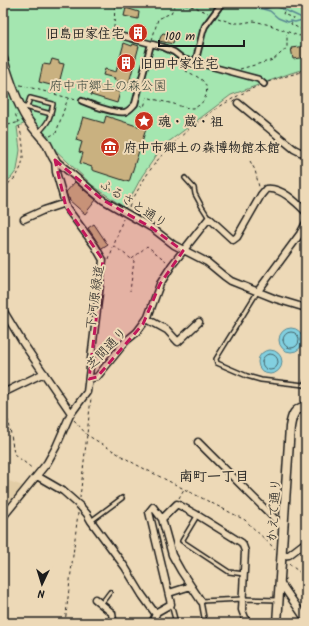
<svg xmlns="http://www.w3.org/2000/svg" width="309" height="626" font-family="Kalam,'Klee One',sans-serif">
	<rect width="100%" height="100%" fill="#edd9b7"/>
	<filter id="ink" filterUnits="userSpaceOnUse"><feTurbulence type="fractalNoise" baseFrequency=".025" numOctaves="2"/><feDisplacementMap in="SourceGraphic" scale="8" xChannelSelector="R" yChannelSelector="G"/><feConvolveMatrix kernelMatrix="1 2 1 2 8 2 1 2 1" color-interpolation-filters="sRGB"/></filter>
	<g filter="url(#ink)">
		<path fill="#e2cda6" d="M 3,479 L 23,486 L 3,509 Z"/>
		<path fill="#a4e6b0" stroke="#608166" d="M 3,3 L 306,3 L 306,69 L 291,73 L 231,95 L 163,146 L 142,176 L 125,208 L 92,185 L 47,142 L 32,120 L 17,127 L 20,150 L 17,170 L 11,178 L 3,184 Z"/>
		<path fill="#82d0e0" stroke="#598892" d="M279 340a12 12 0 1 1 24 0a12 12 0 1 1-24 0Z
			M258 362a12 12 0 1 1 24 0a12 12 0 1 1-24 0Z"/>
		<g fill="none" stroke-linecap="round" stroke-linejoin="round">
			<path stroke="#45646a" stroke-width="1" d="M283 340a8 8 0 1 1 16 0a8 8 0 1 1-16 0Z
				M262 362a8 8 0 1 1 16 0a8 8 0 1 1-16 0Z"/>
			<path stroke="#598892" stroke-width="1.5" d="M 252,6 L 270,11 L 278,18 L 288,22 L 290,21 L 295,22 L 306,19
				M 263,9 L 276,6 L 300,17 L 303,20"/>
		</g>
		<path fill="#c9b180" stroke="#1c1c1c" d="M 126,8 L 139,12 L 138,19 L 124,16 Z
			M 134,27 L 144,30 L 142,37 L 132,35 Z
			M 163,33 L 175,36 L 173,44 L 159,41 L 162,34 Z
			M 124,43 L 132,46 L 133,44 L 139,46 L 127,90 L 120,89 L 122,82 L 114,80 L 115,78 L 103,75 L 105,69 L 116,72 Z
			M 306,46 L 306,57 L 293,59 L 291,48 Z
			M 52,59 L 59,61 L 59,63 L 64,64 L 58,87 L 39,82 L 43,64 L 50,65 Z
			M 94,85 L 120,92 L 117,103 L 91,95 Z
			M 106,116 L 146,129 L 129,182 L 92,170 L 92,167 L 80,163 L 83,153 L 79,152 L 82,142 L 76,140 L 83,117 L 104,123 Z
			M 75,182 L 96,200 L 85,214 L 69,200 L 70,199 L 68,198 L 66,192 Z
			M 94,224 L 108,245 L 102,249 L 88,228 Z"/>
		<g fill="none" stroke-linecap="round" stroke-linejoin="round">
			<defs>
				<path id="service" d="M 25,107 L 51,114
					M 27,107 L 30,98 L 53,104 C 50,118 49,122 39,132
					M 185,178 L 194,188 L 195,194 L 202,207 L 209,218
					M 258,291 L 216,359 L 217,363 L 247,376 L 261,380 L 304,385 L 306,381
					M 197,516 L 182,541 L 229,572 L 244,574
					M 91,521 L 122,498
					M 101,604 L 110,592
					M 171,604 L 176,623
					M 205,623 L 201,601 L 243,599 L 278,600"/>
				<path id="pedestrian" d="M 114,34 L 163,47 L 174,52 L 183,59 L 258,79 L 264,84
					M 195,63 L 203,31 L 205,26 L 222,3
					M 3,90 L 11,90
					M 82,101 C 92,105 115,114 125,112 C 129,111 132,107 135,104 L 151,44"/>
				<path id="minor" d="M 238,103 L 294,149 L 300,152 L 306,153
					M 55,160 L 103,200 L 152,228 L 174,245 L 207,262 L 224,276 L 231,281 L 276,299 L 306,308
					M 24,219 L 44,210 L 65,203
					M 258,291 L 300,234 L 306,223
					M 3,310 L 23,343 L 71,413
					M 147,319 L 167,330 L 178,342 L 199,322
					M 89,379 L 97,377 L 126,341 L 137,332 L 143,324 L 148,317 L 160,284 L 165,276 L 172,265 L 209,218 L 233,240 L 237,237 L 261,195 L 266,189 C 281,187 296,202 306,212
					M 3,393 L 44,373
					M 198,442 L 283,527
					M 37,476 L 63,491 L 80,506 L 87,514 L 91,521 L 125,567 L 142,595 L 155,613 L 156,614 L 152,623
					M 3,517 L 47,463 L 56,447 L 70,415 L 87,392 L 103,260 L 95,246 L 66,207 L 56,172 L 55,160
					M 162,519 L 177,504 L 197,515 L 242,543 L 245,551 L 242,610 L 247,623
					M 281,556 L 289,555 L 306,542
					M 280,582 L 306,620
					M 169,593 L 191,586
					M 95,599 L 112,613 L 113,620 L 112,623
					M 155,613 L 171,604 L 149,512 L 153,507 L 162,519 L 172,555 L 181,571 L 201,601"/>
				<path id="tertiary" d="M 3,59 C 9,79 16,101 27,119 C 32,127 39,134 45,141 C 49,147 51,154 55,160
					M 277,623 L 290,427 C 292,415 294,409 306,406"/>
			</defs>
			<use href="#service" stroke="#1c1c1c" stroke-width="6"/>
			<use href="#pedestrian" stroke="#1c1c1c" stroke-width="8"/>
			<use href="#minor" stroke="#1c1c1c" stroke-width="9"/>
			<use href="#tertiary" stroke="#1c1c1c" stroke-width="11"/>
			<path stroke="#1c1c1c" stroke-width="1" stroke-dasharray="3 3" stroke-linecap="butt" d="M 173,3 L 195,7 L 208,13
				M 278,3 L 291,7 L 306,5
				M 286,6 L 283,14 L 293,18 L 291,24 L 300,29 L 306,27
				M 218,18 L 232,23 L 242,23 L 254,21 L 270,25 L 299,36 L 306,33
				M 114,28 L 115,3
				M 152,40 L 158,19 L 171,13 L 175,5
				M 240,69 L 273,60 L 287,48 L 287,34
				M 268,82 L 290,75 L 306,71
				M 20,85 L 21,85 L 76,100
				M 140,105 L 144,107 L 147,97 C 156,100 165,102 174,104 C 179,106 186,108 192,108 C 203,107 211,92 204,82 C 199,77 192,74 186,71 L 187,67 L 188,66
				M 3,112 C 8,125 10,132 3,145
				M 8,125 L 20,122
				M 50,136 L 56,133 L 68,98
				M 250,161 L 255,170 L 259,187
				M 3,187 C 8,184 14,180 17,175 C 29,157 21,131 15,113
				M 129,207 C 139,187 151,165 168,149 C 193,123 224,101 258,86
				M 114,246 L 134,261 L 130,291
				M 132,259 L 147,246 L 166,261
				M 109,260 L 118,233 L 123,219
				M 3,415 L 9,422 L 14,454 L 33,469
				M 74,420 L 87,435 L 135,464 L 245,520 L 275,549
				M 80,498 L 91,398
				M 179,498 L 184,489
				M 289,564 L 306,577
				M 160,619 L 164,623
				M 65,623 L 78,513"/>
			<use href="#service" stroke="#edd9b7" stroke-width="3"/>
			<use href="#pedestrian" stroke="#edd9b7" stroke-width="4.5"/>
			<use href="#minor" stroke="#edd9b7" stroke-width="6"/>
			<use href="#tertiary" stroke="#edd9b7" stroke-width="8"/>
		</g>
	</g>
	<path fill="#c2185b" fill-opacity="0.2" stroke="#c2185b" stroke-width="3" stroke-dasharray="8 5" stroke-linejoin="round" d="M 55,160 L 103,200 L 152,228 L 183,251 L 160,284 L 143,324 L 97,377 L 89,379 L 103,260 L 66,207 Z"/>
	<defs>
		<symbol id="building-disc" viewBox="-11 -11 22 22"><circle r="9.5" fill="#c8321e" stroke="#edd9b7"/><path d="M-4-6H4V6H1V3H-1V6H-4ZM-2.5-4.3h1.7v1.8h-1.7ZM.8-4.3h1.7v1.8H.8ZM-2.5-1h1.7V.8h-1.7ZM.8-1h1.7V.8H.8Z" fill="#fff"/></symbol>
		<symbol id="sight-disc" viewBox="-11 -11 22 22"><circle r="9.5" fill="#c8321e" stroke="#edd9b7"/><path d="M0-6L1.8-2.2L6-1.7L2.9 1.2L3.7 5.4L0 3.3L-3.7 5.4L-2.9 1.2L-6-1.7L-1.8-2.2Z" fill="#fff"/></symbol>
		<symbol id="museum-disc" viewBox="-11 -11 22 22"><circle r="9.5" fill="#c8321e" stroke="#edd9b7"/><path d="M0-6L6-3V-2H-6V-3ZM-5-1h2V3h-2ZM-1-1h2V3h-2ZM3-1h2V3H3ZM-6 4H6V6H-6Z" fill="#fff"/></symbol>
	</defs>
	<g fill-rule="evenodd">
		<use href="#building-disc" x="127" y="22" width="22" height="22"/>
		<use href="#building-disc" x="115" y="52" width="22" height="22"/>
		<use href="#sight-disc" x="133" y="110" width="22" height="22"/>
		<use href="#museum-disc" x="99" y="136" width="22" height="22"/>
	</g>
	<g text-anchor="middle" stroke-width="4" stroke-linejoin="round" paint-order="stroke">
		<g font-size="13" font-weight="bold" fill="#1c1c1c" stroke="#edd9b7" text-anchor="start">
			<text x="124" y="38" text-anchor="end">旧島田家住宅</text>
			<text x="140" y="68">旧田中家住宅</text>
			<text x="158" y="126">魂・蔵・祖</text>
			<text x="124" y="152">府中市郷土の森博物館本館</text>
		</g>
		<g font-size="13" fill="#37443a" stroke="#edd9b7">
			<text x="108" y="90">府中市郷土の森公園</text>
		</g>
		<g font-size="13" fill="#1c1c1c" stroke="#edd9b7">
			<text transform="translate(134 203) rotate(33)" y="5">ふるさと通り</text>
			<text transform="translate(94 297) rotate(-82)" y="5">下河原緑道</text>
			<text transform="translate(106 348) rotate(-46)" y="5">芝間通り</text>
			<text transform="translate(273 510) rotate(-86)" y="5">かえで通り</text>
		</g>
		<g font-size="14" font-weight="bold" fill="#1c1c1c" stroke="#edd9b7">
			<text x="214" y="481">南町一丁目</text>
		</g>
	</g>
	<rect width="309" height="626" fill="none" stroke="#edd9b7" stroke-width="16"/>
	<rect x="8" y="8" width="293" height="610" fill="none" stroke="#1c1c1c" stroke-width="1.5" filter="url(#ink)"/>
	<g transform="translate(42 584) rotate(184)" stroke="#edd9b7" stroke-width="3" paint-order="stroke">
	<path d="M0-3L7 15L0 10L-7 15Z" fill="#1c1c1c"/>
	<text y="-6" font-size="11" font-weight="bold" text-anchor="middle" fill="#1c1c1c">N</text>
	</g>
	<path d="M159 40v6h85v-6" fill="none" stroke="#1c1c1c" stroke-width="2"/>
	<text x="165" y="40" font-size="12" fill="#1c1c1c" stroke="#edd9b7" stroke-width="3" paint-order="stroke">100 m</text>
</svg>
